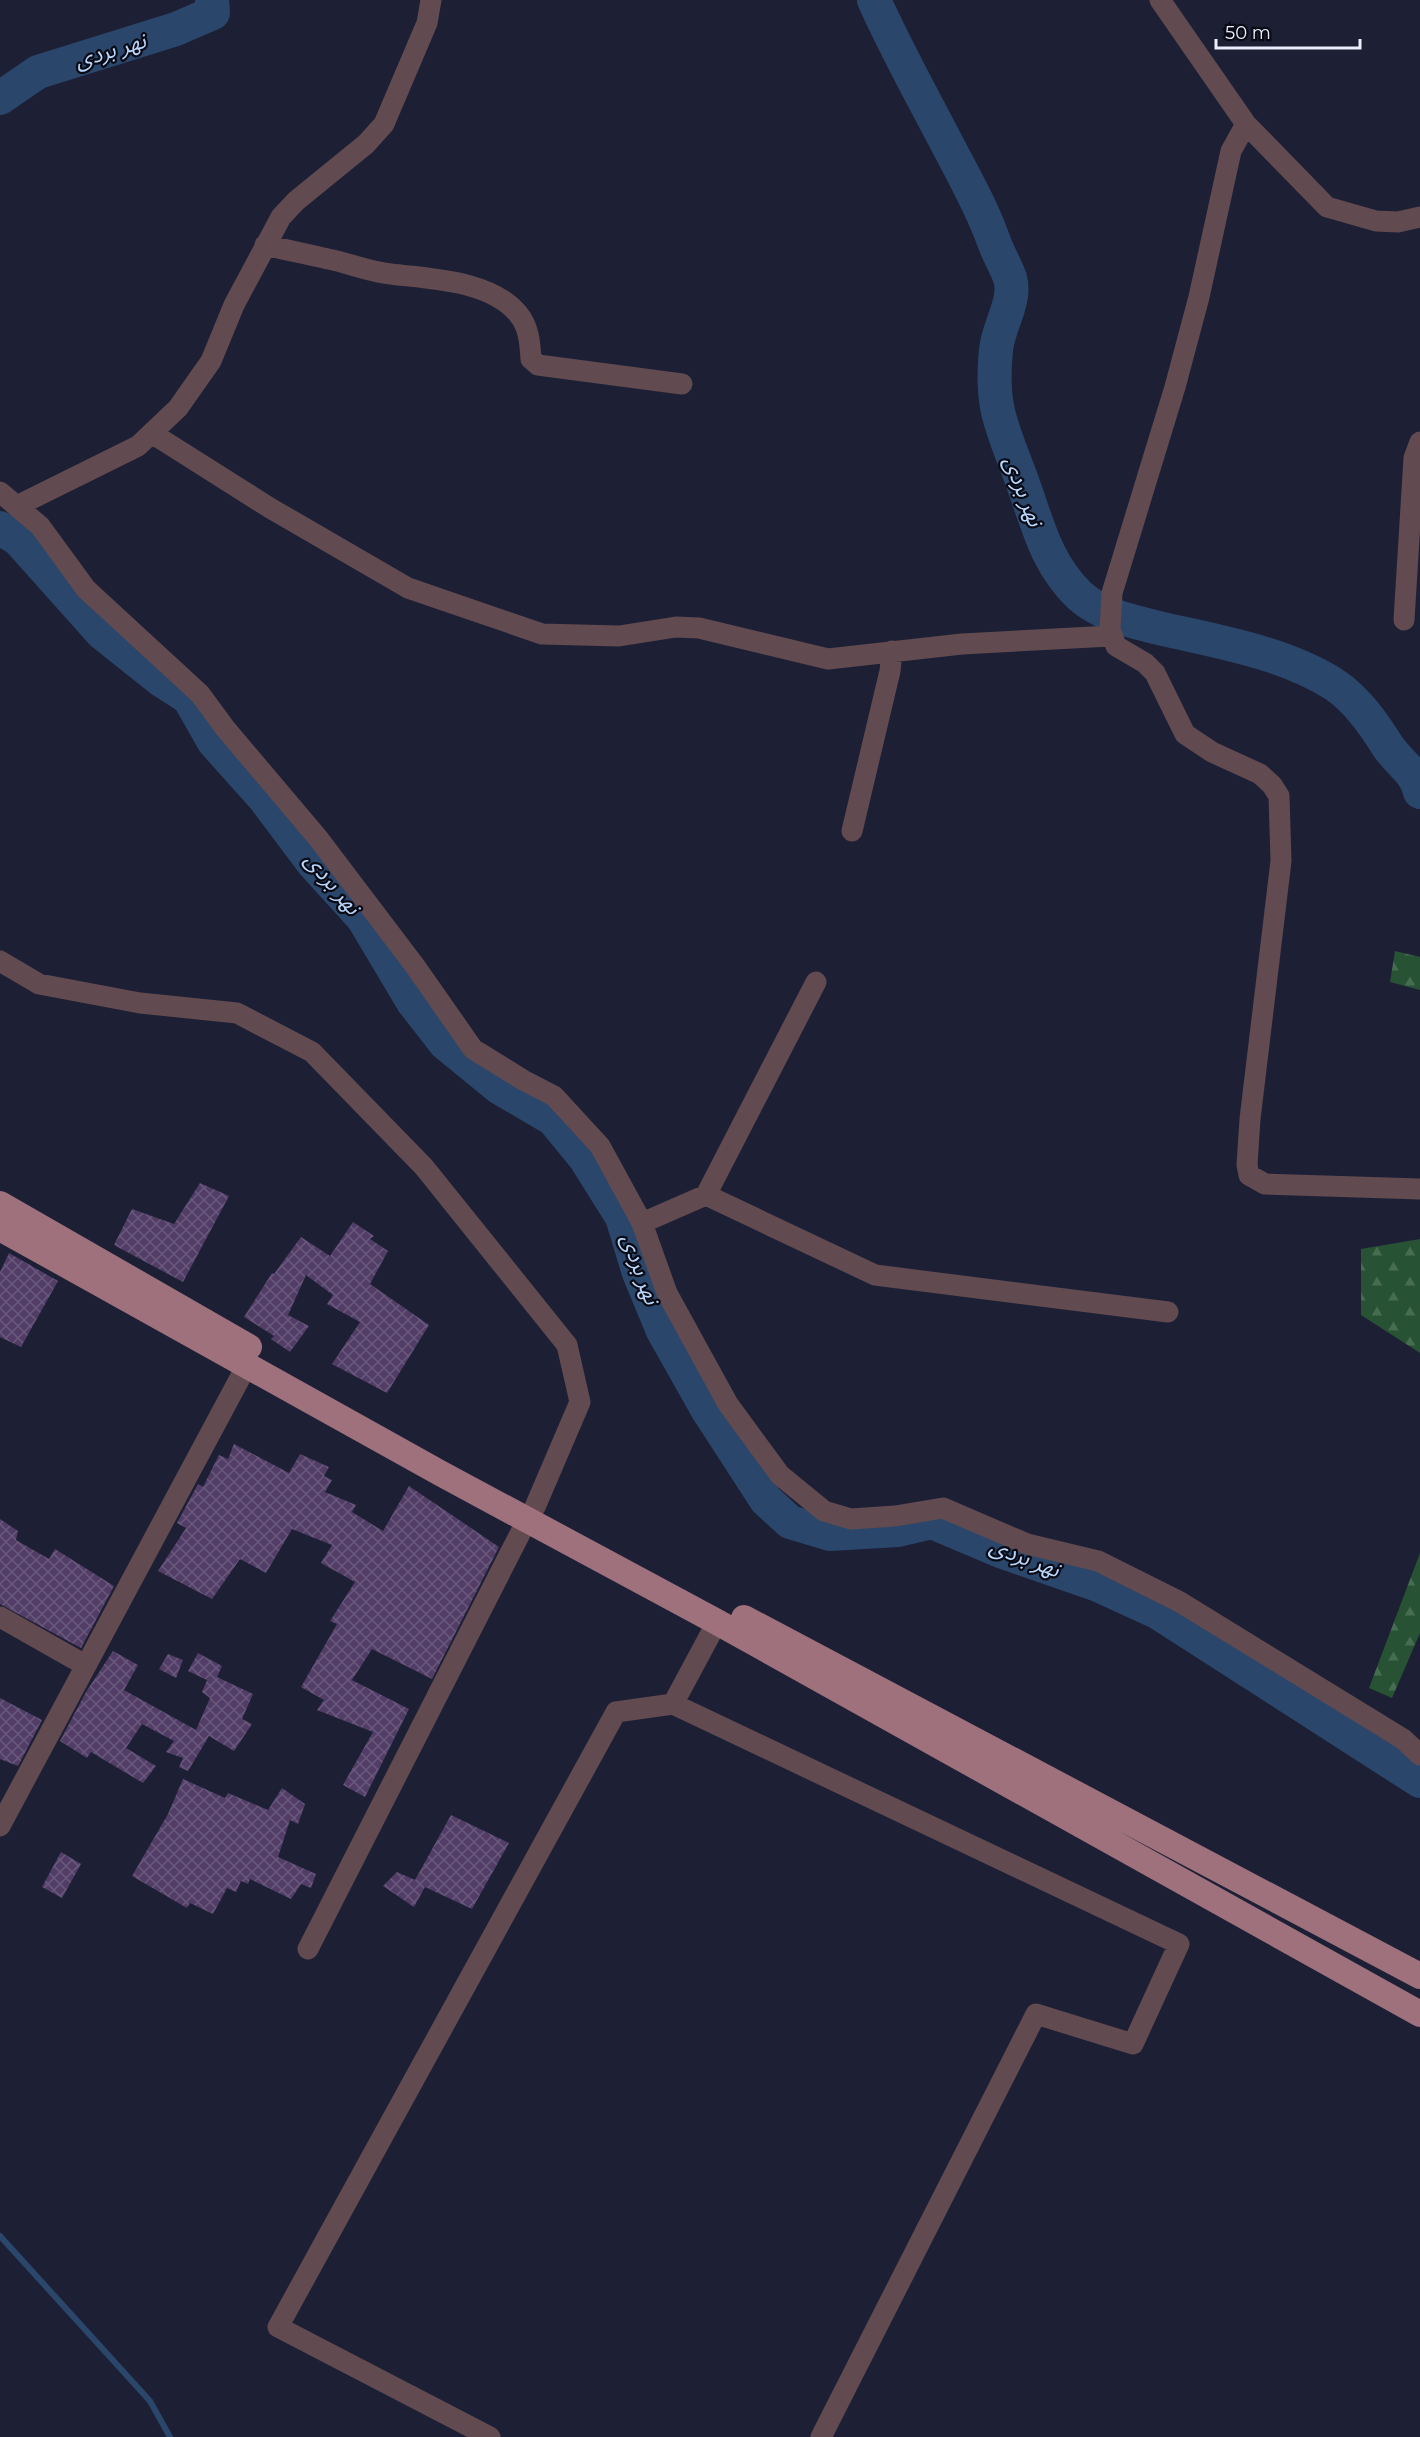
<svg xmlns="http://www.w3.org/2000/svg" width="1420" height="2437" font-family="Montserrat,'Noto Sans Arabic',sans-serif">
	<defs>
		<pattern id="forest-firs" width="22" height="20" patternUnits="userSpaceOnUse" patternTransform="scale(1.5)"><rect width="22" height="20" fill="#275334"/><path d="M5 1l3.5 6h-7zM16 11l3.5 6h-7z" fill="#466c52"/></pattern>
		<pattern id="building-cross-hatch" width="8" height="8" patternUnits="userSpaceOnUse" patternTransform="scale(1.5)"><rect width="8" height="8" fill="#513d66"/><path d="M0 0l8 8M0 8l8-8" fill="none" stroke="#6a597d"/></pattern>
	</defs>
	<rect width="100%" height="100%" fill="#1d1f35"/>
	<path fill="url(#forest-firs)" d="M 1395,951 L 1420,957 L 1420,990 L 1390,982 Z
		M 1420,1239 L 1420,1353 L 1361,1315 L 1361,1249 Z
		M 1420,1553 L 1420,1633 L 1392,1698 L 1369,1688 Z"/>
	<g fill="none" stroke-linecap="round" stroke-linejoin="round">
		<path stroke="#2a476b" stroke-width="6" d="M 0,2236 L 150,2401 L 170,2437"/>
		<path stroke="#2a476b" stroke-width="34" d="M 874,0 C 895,47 920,92 944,138 C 961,171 980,203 993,239 C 997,252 1005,264 1010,278 C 1017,301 998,326 996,350 C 990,407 1002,427 1021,478 C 1037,521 1045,563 1080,596 C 1104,617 1133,621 1163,629 C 1220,642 1285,653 1335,685 C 1357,700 1373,723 1387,745 C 1398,763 1416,771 1420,792
			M 0,98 L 38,72 L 176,29 L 213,13 L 212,0
			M 0,528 L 18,539 L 102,633 L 161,680 L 189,698 L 214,742 L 265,799 L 313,863 L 363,918 L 413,1002 L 445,1043 L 500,1088 L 553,1119 L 585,1158 L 622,1217 L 639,1273 L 663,1331 L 707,1409 L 766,1500 L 790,1522 L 830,1534 L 898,1530 L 932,1522 L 1003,1552 L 1098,1585 L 1157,1612 L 1420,1781"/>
	</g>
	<path fill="url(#building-cross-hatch)" d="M 200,1183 L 229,1196 L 183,1282 L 114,1245 L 132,1209 L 174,1224 Z
		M 353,1222 L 374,1236 L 370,1239 L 388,1251 L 370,1284 L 429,1325 L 387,1393 L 332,1364 L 360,1322 L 327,1304 L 333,1295 L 306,1275 L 288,1315 L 309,1326 L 290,1352 L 271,1339 L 274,1336 L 244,1317 L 272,1273 L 274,1274 L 301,1237 L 330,1256 Z
		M 9,1253 L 58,1281 L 21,1347 L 0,1337 L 0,1272 Z
		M 234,1444 L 289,1473 L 300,1454 L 329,1467 L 324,1476 L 332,1480 L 325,1492 L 356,1505 L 352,1512 L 383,1531 L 409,1486 L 499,1547 L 432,1679 L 372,1649 L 352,1680 L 409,1709 L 365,1797 L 343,1785 L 373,1732 L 317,1710 L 324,1700 L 301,1687 L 337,1624 L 330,1621 L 355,1582 L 321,1563 L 332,1545 L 292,1529 L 266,1573 L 240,1559 L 212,1599 L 158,1571 L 186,1528 L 177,1523 L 198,1484 L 203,1487 L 219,1455 L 228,1459 Z
		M 0,1519 L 18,1531 L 16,1540 L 49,1559 L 55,1549 L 114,1586 L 81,1648 L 0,1604 Z
		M 113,1651 L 138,1665 L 124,1690 L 196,1730 L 210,1698 L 202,1692 L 207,1680 L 188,1671 L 198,1653 L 222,1666 L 217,1677 L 253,1694 L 242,1719 L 252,1724 L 234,1751 L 209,1736 L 188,1771 L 179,1767 L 183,1758 L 166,1752 L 174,1741 L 142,1724 L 126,1748 L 156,1766 L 143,1783 L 91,1752 L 87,1758 L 60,1741 L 86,1692 Z
		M 168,1654 L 183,1660 L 176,1678 L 159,1669 Z
		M 0,1698 L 42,1720 L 18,1766 L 0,1759 Z
		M 183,1779 L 225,1798 L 228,1793 L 268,1810 L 282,1788 L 305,1804 L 298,1824 L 290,1820 L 278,1857 L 316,1874 L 311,1888 L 301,1884 L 291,1899 L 250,1879 L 248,1884 L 241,1881 L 236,1892 L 227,1888 L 213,1914 L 190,1903 L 187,1908 L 132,1876 L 168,1814 Z
		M 451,1815 L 509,1843 L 472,1909 L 425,1887 L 414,1907 L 383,1886 L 397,1872 L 415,1880 Z
		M 61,1852 L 81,1864 L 62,1898 L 42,1887 Z"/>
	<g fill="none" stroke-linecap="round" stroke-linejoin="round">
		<path stroke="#614a50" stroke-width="21" d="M 1160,0 L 1246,124 L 1327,207 L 1376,221 L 1398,222 L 1420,217
			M 1246,124 L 1231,151 L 1199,297 L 1175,387 L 1112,593 L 1110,629 L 1116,646 L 1145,663 L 1155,673 L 1185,734 L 1212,752 L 1260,774 L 1272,785 L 1279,796 L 1281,861 L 1250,1119 L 1247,1165 L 1249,1175 L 1265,1184 L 1420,1189
			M 265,245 C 286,250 307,254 328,259 C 349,263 369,272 391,274 C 430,279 492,280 519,315 C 529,327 530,344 531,359 L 538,365 L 682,384
			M 153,434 L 270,508 L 408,588 L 542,634 L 619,636 L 676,627 L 699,628 L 828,659 L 962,644 L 1111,636
			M 0,492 L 40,526 L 86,589 L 200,694 L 225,728 L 318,838 L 415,966 L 473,1049 L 523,1080 L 554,1096 L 600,1146 L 642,1223 L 667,1293 L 728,1404 L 780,1475 L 824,1511 L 851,1519 L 895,1516 L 943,1508 L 1027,1544 L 1098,1561 L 1180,1602 L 1403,1739 L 1420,1755
			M 17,506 L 138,446 L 178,408 L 211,361 L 234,305 L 281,217 L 296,201 L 366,144 L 384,124 L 427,23 L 431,0
			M 1404,620 L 1414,458 L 1420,442
			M 852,831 L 890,671 L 892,651
			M 0,961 L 39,984 L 140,1003 L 237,1013 L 312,1052 L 424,1167 L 567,1345 L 580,1402 L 535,1507
			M 706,1195 L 816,982
			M 642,1223 L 706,1195 L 875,1275 L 1168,1312
			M 0,1617 L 85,1665
			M 673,1704 L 717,1622
			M 0,1826 L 247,1365
			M 308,1949 L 527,1520
			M 490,2437 L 278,2327 L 616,1712 L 673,1704 L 1179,1944 L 1133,2044 L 1036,2014 L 821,2437"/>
		<path stroke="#9f717d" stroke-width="26" d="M 0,1204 L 249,1347
			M 0,1228 L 440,1473 L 717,1622 L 1420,2014
			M 744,1618 L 1420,1976"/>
	</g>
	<g text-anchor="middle" stroke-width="4.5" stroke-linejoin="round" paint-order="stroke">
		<g font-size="22" font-style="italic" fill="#b8d5fa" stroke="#090a14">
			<text transform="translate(110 50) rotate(-17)" y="8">نهر بردى</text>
			<text transform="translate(1024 491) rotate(69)" y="8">نهر بردى</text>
			<text transform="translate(333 883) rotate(50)" y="8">نهر بردى</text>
			<text transform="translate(641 1269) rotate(70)" y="8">نهر بردى</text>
			<text transform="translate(1025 1557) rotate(21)" y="8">نهر بردى</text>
		</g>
	</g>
	<path d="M1216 39v9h144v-9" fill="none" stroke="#ebeefd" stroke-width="3"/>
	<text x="1225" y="39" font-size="18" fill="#ebeefd" stroke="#090a14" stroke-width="4.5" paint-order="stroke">50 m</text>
</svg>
